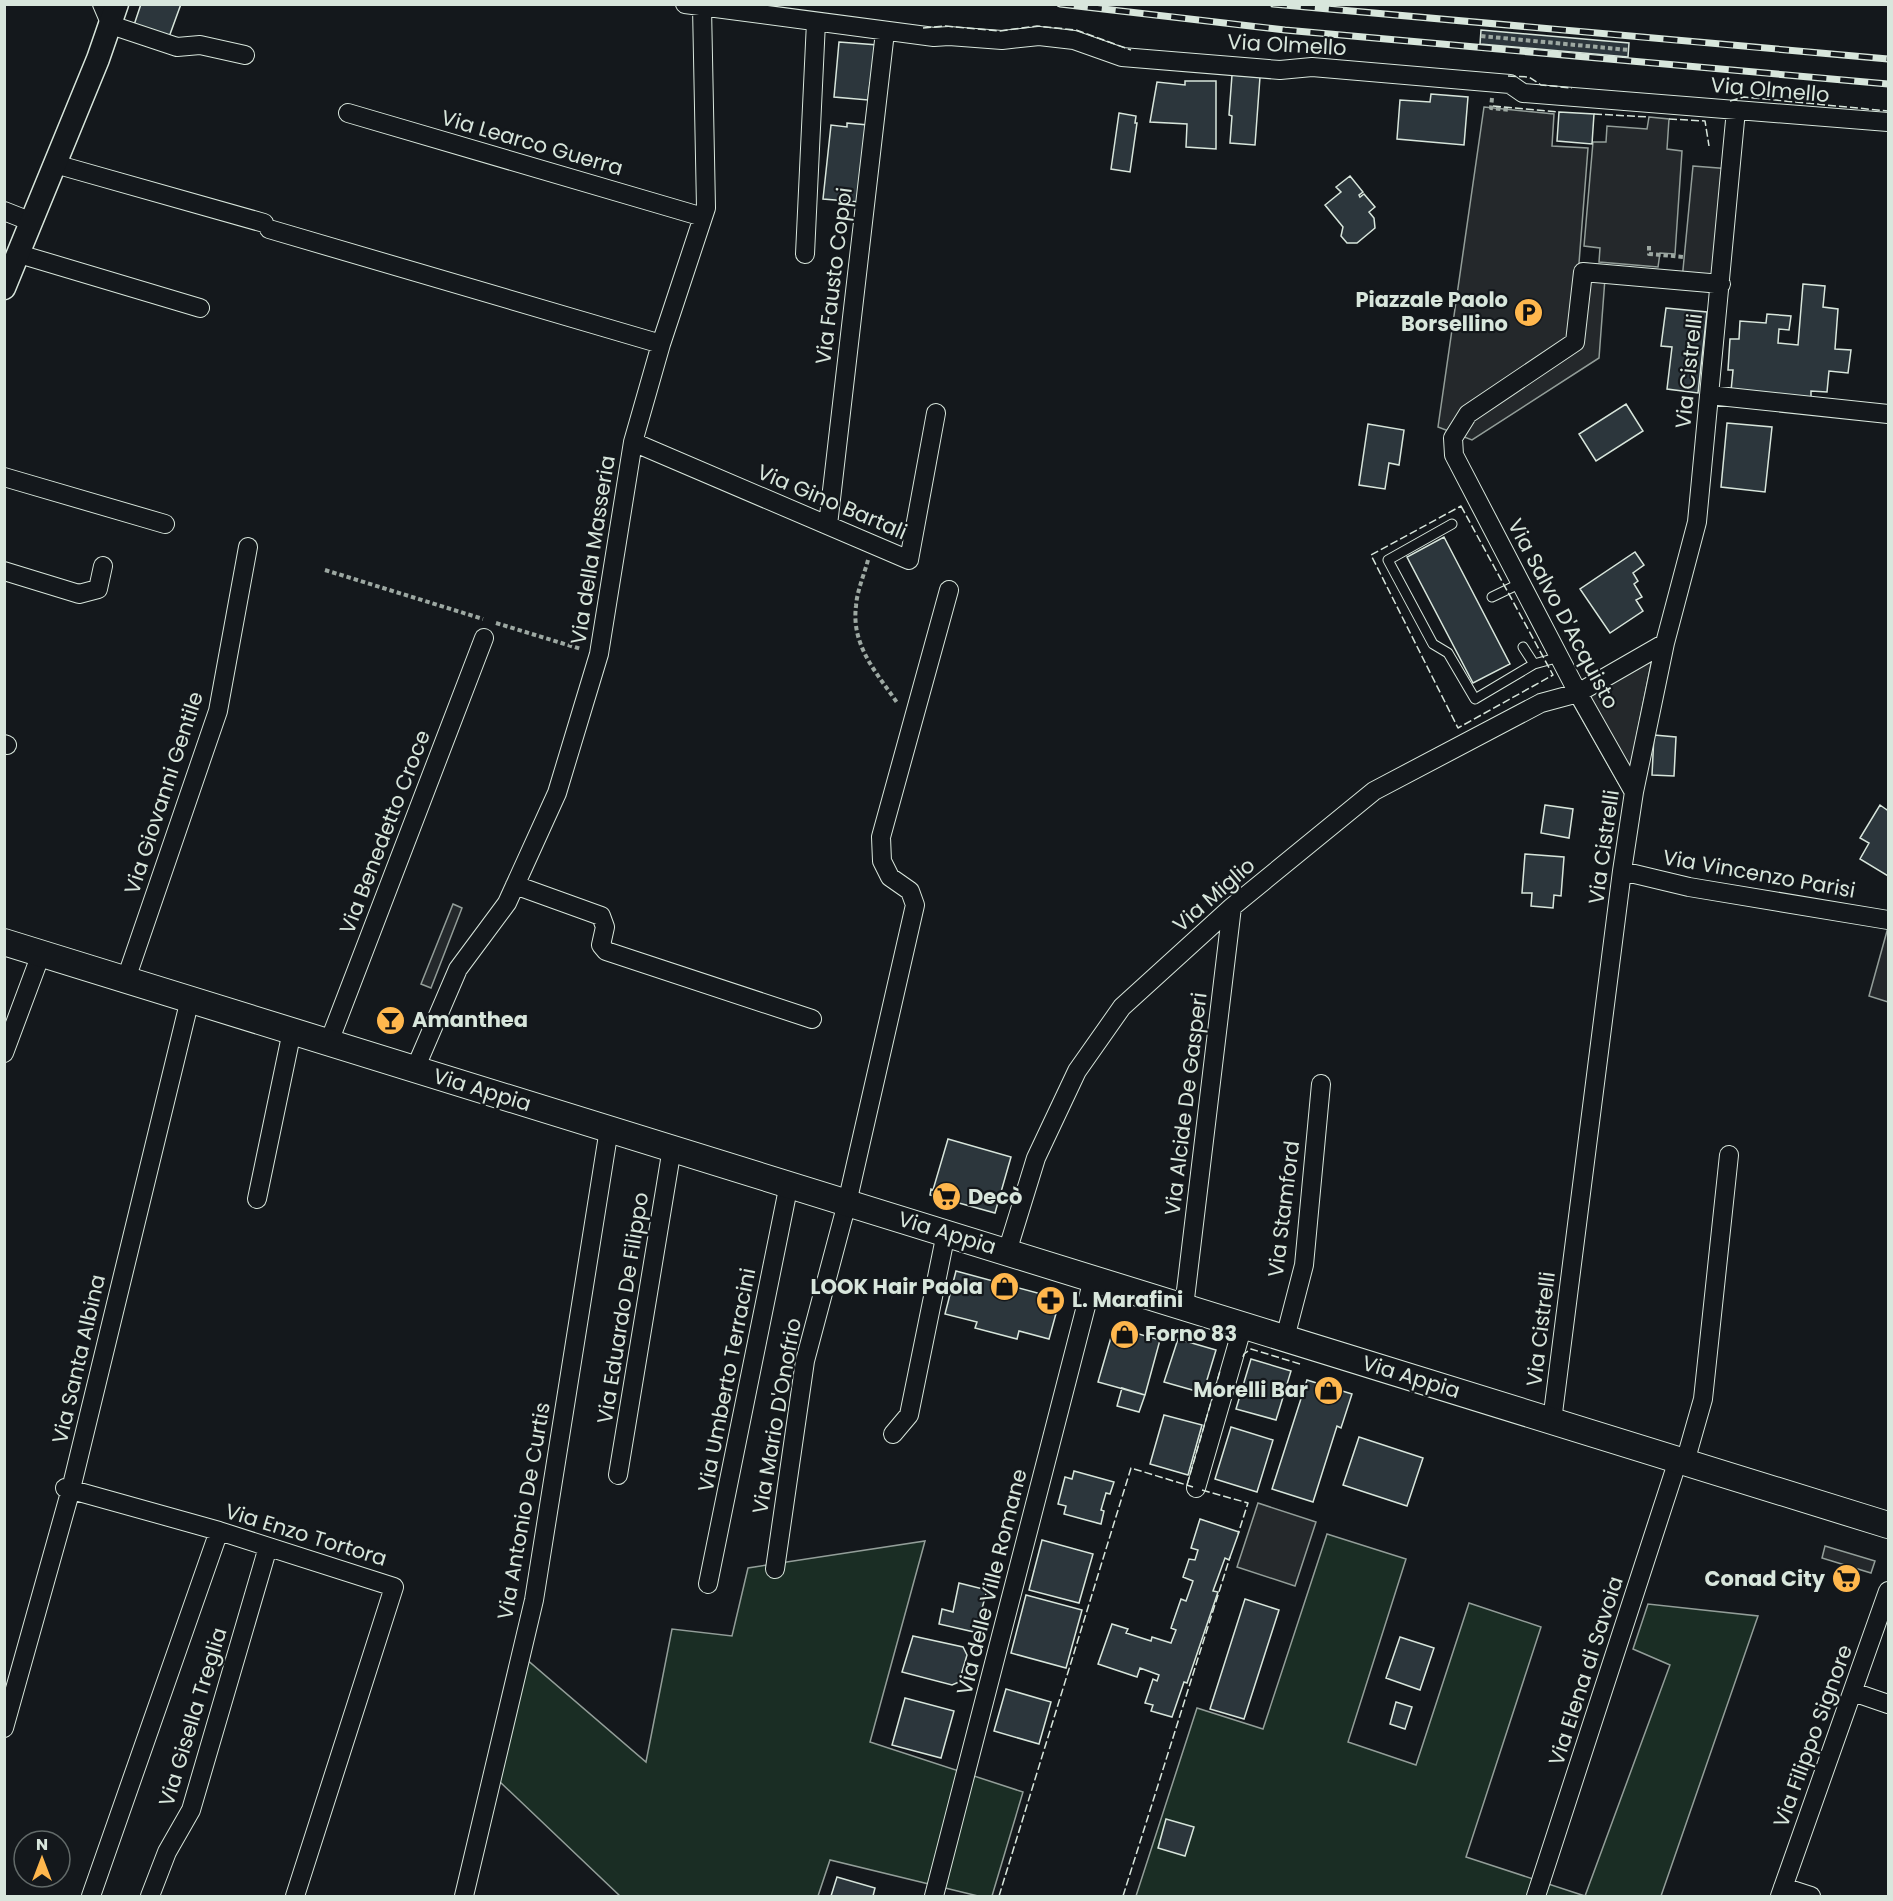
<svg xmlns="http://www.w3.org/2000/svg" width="1893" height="1901" font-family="Poppins,sans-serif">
	<rect width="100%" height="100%" fill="#14181c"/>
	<path fill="#1a2d24" stroke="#939e99" stroke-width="1.5" d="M 1327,1534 L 1406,1559 L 1348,1742 L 1416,1765 L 1469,1603 L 1541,1627 L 1466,1857 L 1585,1896 L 1670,1665 L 1633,1649 L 1648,1604 L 1758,1616 L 1661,1896 L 1136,1896 L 1197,1708 L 1263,1729 Z
		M 925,1541 L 870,1742 L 1023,1792 L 992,1896 L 978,1896 L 830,1860 L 818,1896 L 620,1896 L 499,1781 L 526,1659 L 646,1762 L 672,1629 L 732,1636 L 748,1568 Z"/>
	<path fill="#24282b" stroke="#939e99" stroke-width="1.5" d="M 1484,107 L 1554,114 L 1552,146 L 1588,148 L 1579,263 L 1606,265 L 1599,358 L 1472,440 L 1438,427 Z
		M 1649,117 L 1669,119 L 1667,149 L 1682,151 L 1675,254 L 1660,253 L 1658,267 L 1599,262 L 1600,248 L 1584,246 L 1593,142 L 1606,142 L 1607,126 L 1647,129 Z
		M 1693,166 L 1731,169 L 1721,284 L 1682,280 Z
		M 1656,639 L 1625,795 L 1566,691 Z
		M 453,904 L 462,908 L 431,988 L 421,984 Z
		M 1887,931 L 1888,932 L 1888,1002 L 1869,996 Z
		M 1258,1503 L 1316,1522 L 1295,1586 L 1237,1567 Z
		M 1825,1546 L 1875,1561 L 1871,1573 L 1822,1558 Z"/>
	<path fill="#2c363c" stroke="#d8e6dc" stroke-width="1.5" d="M 141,4 L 181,4 L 169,37 L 134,25 Z
		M 1481,30 L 1629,43 L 1628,57 L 1480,44 Z
		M 839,42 L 878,45 L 874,84 L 870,83 L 868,100 L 834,97 Z
		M 1232,75 L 1260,77 L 1255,145 L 1230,143 L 1232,116 L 1229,115 Z
		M 1185,81 L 1216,81 L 1216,149 L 1186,147 L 1187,124 L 1150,122 L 1157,82 L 1185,85 Z
		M 1431,94 L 1468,97 L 1464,145 L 1397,139 L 1400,100 L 1430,102 Z
		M 1559,112 L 1594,114 L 1592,144 L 1557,141 Z
		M 1119,113 L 1136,116 L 1135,123 L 1137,123 L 1130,172 L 1111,169 Z
		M 847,123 L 868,125 L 860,202 L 823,199 L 831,125 L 847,127 Z
		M 1350,176 L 1363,192 L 1359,195 L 1360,197 L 1364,194 L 1375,207 L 1369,212 L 1374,218 L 1375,228 L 1357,243 L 1347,243 L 1341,236 L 1343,227 L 1325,205 L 1341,192 L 1336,187 Z
		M 1803,284 L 1825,286 L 1823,307 L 1838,309 L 1835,349 L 1851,350 L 1848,373 L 1829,371 L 1827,392 L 1811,391 L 1811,398 L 1731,391 L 1733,370 L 1728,370 L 1730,339 L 1739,339 L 1740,321 L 1766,323 L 1767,314 L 1791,316 L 1789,330 L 1779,329 L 1778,343 L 1798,345 Z
		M 1666,308 L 1707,312 L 1698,393 L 1667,389 L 1672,347 L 1661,346 Z
		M 1626,404 L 1643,431 L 1596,461 L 1579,434 Z
		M 1727,423 L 1772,427 L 1765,492 L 1721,487 Z
		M 1368,424 L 1404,430 L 1399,465 L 1389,463 L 1385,489 L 1359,485 Z
		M 1444,537 L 1510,664 L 1473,683 L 1407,557 Z
		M 1635,552 L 1644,565 L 1633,573 L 1638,581 L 1634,584 L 1642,597 L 1636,600 L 1643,611 L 1610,633 L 1580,589 Z
		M 1654,735 L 1676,737 L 1674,776 L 1652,775 Z
		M 1545,805 L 1573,809 L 1569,838 L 1541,833 Z
		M 1880,805 L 1887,810 L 1888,808 L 1888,876 L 1860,859 L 1869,843 L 1860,838 Z
		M 1525,854 L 1564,857 L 1561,896 L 1554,895 L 1553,908 L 1531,906 L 1532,893 L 1522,893 Z
		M 948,1139 L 1011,1157 L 995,1213 L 930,1195 L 931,1189 L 933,1190 Z
		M 956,1271 L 1060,1299 L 1049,1339 L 1019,1331 L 1017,1339 L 975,1328 L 977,1322 L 945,1314 Z
		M 1114,1327 L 1160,1340 L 1145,1395 L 1098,1382 Z
		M 1178,1339 L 1216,1350 L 1203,1393 L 1164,1382 Z
		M 1251,1359 L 1291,1371 L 1276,1420 L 1236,1409 Z
		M 1307,1380 L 1352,1394 L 1341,1428 L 1337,1426 L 1313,1502 L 1272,1489 Z
		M 1122,1388 L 1145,1395 L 1139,1412 L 1117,1406 Z
		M 1164,1415 L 1202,1425 L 1188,1475 L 1150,1464 Z
		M 1231,1427 L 1273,1440 L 1257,1492 L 1215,1479 Z
		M 1359,1437 L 1423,1458 L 1407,1506 L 1343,1485 Z
		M 1074,1471 L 1114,1482 L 1110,1494 L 1106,1493 L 1101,1510 L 1104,1511 L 1101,1524 L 1064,1514 L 1066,1506 L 1058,1504 L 1065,1477 L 1072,1479 Z
		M 1200,1519 L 1239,1532 L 1229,1560 L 1225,1558 L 1213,1591 L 1218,1592 L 1187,1683 L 1184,1682 L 1172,1717 L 1151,1711 L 1153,1705 L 1145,1703 L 1153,1679 L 1157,1681 L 1159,1675 L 1140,1668 L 1137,1677 L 1098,1664 L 1112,1624 L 1128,1629 L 1126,1633 L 1151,1641 L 1152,1637 L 1171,1643 L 1176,1630 L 1171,1628 L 1181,1599 L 1186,1601 L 1193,1581 L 1183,1577 L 1189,1559 L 1195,1560 L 1198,1550 L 1191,1548 Z
		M 1042,1540 L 1093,1554 L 1079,1603 L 1029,1590 Z
		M 959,1583 L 987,1590 L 980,1616 L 987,1618 L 983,1634 L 939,1624 L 942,1609 L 953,1612 Z
		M 1026,1595 L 1082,1610 L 1066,1668 L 1011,1653 Z
		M 1245,1599 L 1279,1610 L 1244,1719 L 1210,1709 Z
		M 913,1636 L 963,1647 L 967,1655 L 959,1682 L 952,1685 L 902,1672 Z
		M 1400,1637 L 1434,1648 L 1420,1690 L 1386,1678 Z
		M 1006,1689 L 1051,1702 L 1039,1744 L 994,1731 Z
		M 905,1698 L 954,1711 L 941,1758 L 892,1745 Z
		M 1396,1702 L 1412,1707 L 1405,1729 L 1390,1724 Z
		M 1166,1819 L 1194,1827 L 1185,1856 L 1158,1848 Z
		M 837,1877 L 875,1888 L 873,1896 L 831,1896 Z"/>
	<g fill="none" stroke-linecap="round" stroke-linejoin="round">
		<defs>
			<path id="service" d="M 1452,524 L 1388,560 L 1433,644 L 1448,653 L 1475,699 L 1534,664 L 1523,647
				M 1492,597 L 1521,583
				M 1534,664 L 1560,657"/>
			<path id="minor" d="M 102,4 L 111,25 L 177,47 L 200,45 L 245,55
				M 685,4 L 934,37 L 949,36 L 1002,40 L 1039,36 L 1074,40 L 1122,57 L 1280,70 L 1312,67 L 1510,84 L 1523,93 L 1888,122
				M 348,113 L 703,217
				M 55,164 L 264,223
				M 4,211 L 32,222
				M 269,229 L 661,344
				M 19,254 L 200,308
				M 805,254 L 816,22
				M 1709,395 L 1888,414
				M 633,442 L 909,560 L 936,413
				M 4,477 L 165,524
				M 828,525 L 885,32
				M 4,571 L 79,594 L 98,589 L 103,566
				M 4,744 L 7,745
				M 1634,792 L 1578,693 L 1454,455 L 1453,438 L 1468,414 L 1575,342 L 1583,272 L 1721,284
				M 1622,871 L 1689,887 L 1888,920
				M 515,885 L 601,916 L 605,927 L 601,945 L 606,951 L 812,1019
				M 126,979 L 218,711 L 248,547
				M 329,1042 L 484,638
				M 4,1053 L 41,954
				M 415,1069 L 458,969 L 507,903 L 557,793 L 599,654 L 633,442 L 661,344 L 706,208 L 702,7
				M 257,1199 L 292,1031
				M 1007,1252 L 1036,1158 L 1077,1071 L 1122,1007 L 1232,907 L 1374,791 L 1541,703 L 1578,693 L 1665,643
				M 1184,1307 L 1232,907
				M 1285,1338 L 1304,1265 L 1321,1084
				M 1552,1421 L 1622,871 L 1634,792 L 1665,643 L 1697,522 L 1736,110
				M 893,1434 L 909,1415 L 946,1233
				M 1685,1462 L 1703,1399 L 1729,1155
				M 618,1475 L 672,1148
				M 65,1488 L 219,1531 L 394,1587 L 295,1896
				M 1196,1488 L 1243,1325
				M 775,1569 L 805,1361 L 847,1203 L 915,905 L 910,891 L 890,877 L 882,861 L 881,837 L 949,590
				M 708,1584 L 789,1184
				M 1853,1692 L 1888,1704
				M 4,1728 L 71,1489 L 190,999
				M 1783,1887 L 1811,1896
				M 91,1896 L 219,1531
				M 150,1896 L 167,1852 L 191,1810 L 268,1547
				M 464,1896 L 534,1600 L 609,1129
				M 934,1896 L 1093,1279
				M 1536,1896 L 1678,1460
				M 1780,1896 L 1888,1591"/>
			<path id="tertiary" d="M 4,288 L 98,59 L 117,4"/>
			<path id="secondary" d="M 4,942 L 1888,1525"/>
		</defs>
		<use href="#service" stroke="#d8e6dc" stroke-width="11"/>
		<use href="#minor" stroke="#d8e6dc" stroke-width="20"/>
		<use href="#tertiary" stroke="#d8e6dc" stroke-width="25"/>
		<use href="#secondary" stroke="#d8e6dc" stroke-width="28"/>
		<path stroke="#9da8a2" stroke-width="4" stroke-dasharray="4.5 3" stroke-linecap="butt" d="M 1481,36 L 1629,50
			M 1492,98 L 1491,108 L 1510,110
			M 1649,246 L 1649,254 L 1684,257
			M 868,560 C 864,575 857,591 856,606 C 851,646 877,673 898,704
			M 325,570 L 483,619
			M 496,623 L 581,649"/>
		<use href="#service" stroke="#14181c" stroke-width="9"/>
		<use href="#minor" stroke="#14181c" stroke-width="18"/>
		<use href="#tertiary" stroke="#14181c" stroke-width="22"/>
		<use href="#secondary" stroke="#14181c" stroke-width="26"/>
		<defs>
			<path id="rail" d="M 1060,4 L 1285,30 L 1888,84
				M 1273,4 L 1888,59"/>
		</defs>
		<use href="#rail" stroke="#d8e6dc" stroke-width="7"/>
		<use href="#rail" stroke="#14181c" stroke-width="4.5" stroke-dasharray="14" stroke-linecap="butt"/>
		<path stroke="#d8e6dc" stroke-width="1.5" stroke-dasharray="8 3" stroke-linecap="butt" d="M 923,28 L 946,26 L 1000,31 L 1037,26 L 1076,30 L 1131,50
			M 1508,76 L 1529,77 L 1541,85 L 1572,88
			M 1730,101 L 1744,97 L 1888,111
			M 1493,106 L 1559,112
			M 1594,114 L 1649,117
			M 1669,119 L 1705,121 L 1709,146
			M 1461,506 L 1553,675 L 1458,728 L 1371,555 Z
			M 1243,1357 L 1244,1354 L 1251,1349 L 1300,1364
			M 1187,1485 L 1220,1371
			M 1202,1490 L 1248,1503 L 1238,1534
			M 999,1896 L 1131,1468 L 1193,1487
			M 1123,1896 L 1230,1557"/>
	</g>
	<defs>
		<symbol id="parking-disc" viewBox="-11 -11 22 22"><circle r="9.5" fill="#ffb74d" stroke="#14181c"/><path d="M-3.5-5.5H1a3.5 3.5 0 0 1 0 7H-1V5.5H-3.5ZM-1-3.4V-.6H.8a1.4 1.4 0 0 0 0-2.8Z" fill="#111"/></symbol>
		<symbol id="bar-disc" viewBox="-11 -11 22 22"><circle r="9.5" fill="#ffb74d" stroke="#14181c"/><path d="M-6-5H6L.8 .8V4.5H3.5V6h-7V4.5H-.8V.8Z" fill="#111"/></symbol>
		<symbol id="supermarket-disc" viewBox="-11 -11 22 22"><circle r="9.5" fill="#ffb74d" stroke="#14181c"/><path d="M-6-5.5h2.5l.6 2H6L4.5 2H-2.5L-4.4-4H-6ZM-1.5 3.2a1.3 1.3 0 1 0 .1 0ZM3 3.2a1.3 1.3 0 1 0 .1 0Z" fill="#111"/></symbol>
		<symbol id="shop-disc" viewBox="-11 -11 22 22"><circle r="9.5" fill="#ffb74d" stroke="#14181c"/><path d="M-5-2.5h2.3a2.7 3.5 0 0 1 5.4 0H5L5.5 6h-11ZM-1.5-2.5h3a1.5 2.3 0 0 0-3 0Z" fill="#111"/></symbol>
		<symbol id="pharmacy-disc" viewBox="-11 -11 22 22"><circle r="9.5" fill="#ffb74d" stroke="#14181c"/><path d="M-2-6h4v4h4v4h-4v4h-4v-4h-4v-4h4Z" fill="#111"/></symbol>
	</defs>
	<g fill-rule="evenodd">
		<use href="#parking-disc" x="1512" y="296" width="33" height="33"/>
		<use href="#bar-disc" x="374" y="1004" width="33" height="33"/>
		<use href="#supermarket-disc" x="930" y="1180" width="33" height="33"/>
		<use href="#shop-disc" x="988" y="1270" width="33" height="33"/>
		<use href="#pharmacy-disc" x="1034" y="1284" width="33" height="33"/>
		<use href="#shop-disc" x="1108" y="1318" width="33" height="33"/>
		<use href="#shop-disc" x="1312" y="1374" width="33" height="33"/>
		<use href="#supermarket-disc" x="1830" y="1562" width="33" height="33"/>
	</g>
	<g text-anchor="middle" stroke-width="4.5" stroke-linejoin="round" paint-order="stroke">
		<g font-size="21" fill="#d8e6dc" stroke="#14181c">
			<text transform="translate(1287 45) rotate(3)" y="7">Via Olmello</text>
			<text transform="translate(1770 90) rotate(5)" y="7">Via Olmello</text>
			<text transform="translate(532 143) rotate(16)" y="7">Via Learco Guerra</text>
			<text transform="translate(834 276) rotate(-83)" y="7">Via Fausto Coppi</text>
			<text transform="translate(1689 371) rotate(-84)" y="7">Via Cistrelli</text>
			<text transform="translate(832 502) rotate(23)" y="7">Via Gino Bartali</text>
			<text transform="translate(593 550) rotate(-81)" y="7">Via della Masseria</text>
			<text transform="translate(1563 614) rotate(62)" y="7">Via Salvo D'Acquisto</text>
			<text transform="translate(164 793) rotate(-72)" y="7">Via Giovanni Gentile</text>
			<text transform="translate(385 832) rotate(-69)" y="7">Via Benedetto Croce</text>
			<text transform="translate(1604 847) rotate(-82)" y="7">Via Cistrelli</text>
			<text transform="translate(1759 874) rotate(10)" y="7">Via Vincenzo Parisi</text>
			<text transform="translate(1214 895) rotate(-41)" y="7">Via Miglio</text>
			<text transform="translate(482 1090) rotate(17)" y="7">Via Appia</text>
			<text transform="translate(1186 1104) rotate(-83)" y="7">Via Alcide De Gasperi</text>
			<text transform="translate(1284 1209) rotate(-83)" y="7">Via Stamford</text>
			<text transform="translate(947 1233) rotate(17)" y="7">Via Appia</text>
			<text transform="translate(623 1308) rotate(-81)" y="7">Via Eduardo De Filippo</text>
			<text transform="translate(1541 1329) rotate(-83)" y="7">Via Cistrelli</text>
			<text transform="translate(79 1359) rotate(-77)" y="7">Via Santa Albina</text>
			<text transform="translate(1411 1377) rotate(17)" y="7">Via Appia</text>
			<text transform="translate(727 1380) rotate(-79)" y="7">Via Umberto Terracini</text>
			<text transform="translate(777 1416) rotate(-80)" y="7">Via Mario D'Onofrio</text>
			<text transform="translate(524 1511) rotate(-80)" y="7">Via Antonio De Curtis</text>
			<text transform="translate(306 1535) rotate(17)" y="7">Via Enzo Tortora</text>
			<text transform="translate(992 1582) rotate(-76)" y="7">Via delle Ville Romane</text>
			<text transform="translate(1586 1671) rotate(-72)" y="7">Via Elena di Savoia</text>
			<text transform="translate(193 1717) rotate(-73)" y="7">Via Gisella Treglia</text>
			<text transform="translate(1813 1736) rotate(-70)" y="7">Via Filippo Signore</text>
		</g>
		<g font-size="21" font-weight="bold" fill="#d8e6dc" stroke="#14181c" text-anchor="end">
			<text x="1508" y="307">Piazzale Paolo<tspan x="1508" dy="24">Borsellino</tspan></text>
			<text x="412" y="1027" text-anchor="start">Amanthea</text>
			<text x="968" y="1204" text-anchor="start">Decò</text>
			<text x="983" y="1294">LOOK Hair Paola</text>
			<text x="1072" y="1307" text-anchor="start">L. Marafini</text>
			<text x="1145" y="1341" text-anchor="start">Forno 83</text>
			<text x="1308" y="1397">Morelli Bar</text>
			<text x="1825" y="1586">Conad City</text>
		</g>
	</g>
	<rect width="1893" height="1901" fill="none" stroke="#d8e6dc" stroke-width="12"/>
	<g transform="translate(42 1859)"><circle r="28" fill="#14181c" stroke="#626a69" stroke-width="1.5"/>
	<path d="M0-4.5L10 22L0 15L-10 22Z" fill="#ffb74d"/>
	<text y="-9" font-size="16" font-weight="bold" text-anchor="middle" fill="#d8e6dc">N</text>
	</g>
</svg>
